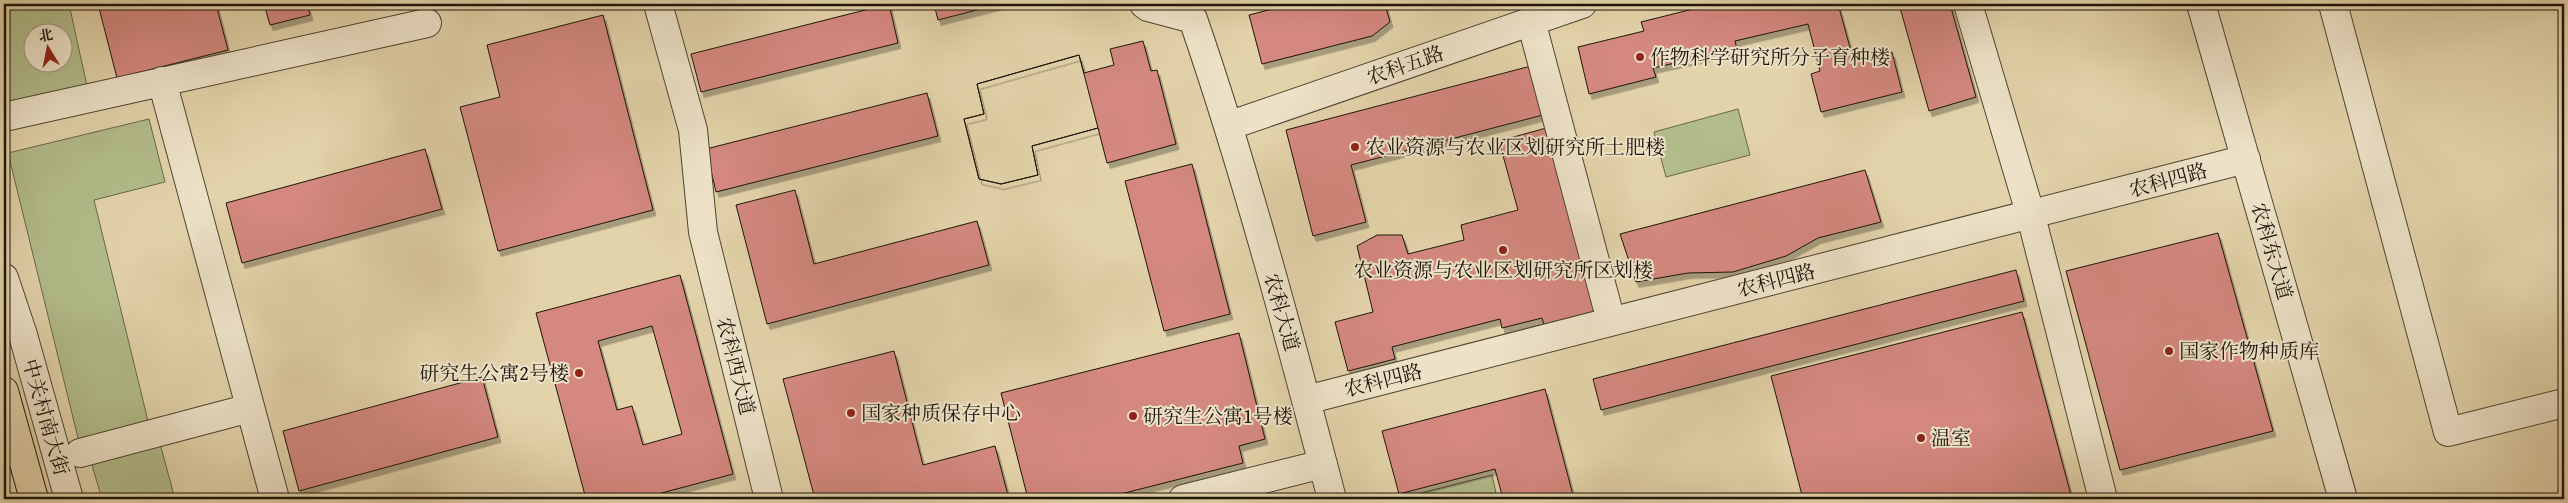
<svg xmlns="http://www.w3.org/2000/svg" width="2568" height="503" font-family="'Gentium Book Plus','Noto Serif SC',serif">
	<defs>
		<filter id="shadow"><feDropShadow dx="3" dy="5.5" stdDeviation="0" flood-color="#0004"/></filter>
	</defs>
	<rect width="100%" height="100%" fill="#e3d3aa"/>
	<filter id="stains"><feTurbulence type="fractalNoise" baseFrequency=".004" numOctaves="4"/><feColorMatrix values="0 0 0 0 .2 0 0 0 0 .09 0 0 0 0 .02 0 0 0 .5 -.17"/></filter>
	<radialGradient id="worn" r=".72"><stop offset=".6" stop-color="#630" stop-opacity="0"/><stop offset="1" stop-color="#630" stop-opacity=".3"/></radialGradient>
	<path fill="#b2bc8a" stroke="#67684a" fill-rule="evenodd" d="M 4,4 L 69,4 L 87,86 L 4,106 ZM 32,32 L 62,32 L 62,62 L 32,62 Z
		M 1738,109 L 1750,155 L 1666,177 L 1654,132 Z
		M 149,119 L 165,182 L 94,200 L 149,425 L 79,442 L 8,153 Z
		M 159,440 L 175,499 L 102,499 L 87,448 Z
		M 1492,475 L 1496,493 L 1472,499 L 1397,499 Z"/>
	<path fill="#d4887f" stroke="#1c150b" fill-rule="evenodd" filter="url(#shadow)" d="M 98,4 L 216,4 L 228,50 L 117,78 Z
		M 264,4 L 307,4 L 310,15 L 270,25 Z
		M 889,4 L 898,43 L 701,92 L 691,54 Z
		M 934,4 L 1000,4 L 938,20 Z
		M 1292,4 L 1385,4 L 1390,22 L 1372,36 L 1262,64 L 1249,15 Z
		M 1713,4 L 1838,4 L 1854,62 L 1892,52 L 1902,92 L 1821,112 L 1811,74 L 1820,71 L 1808,24 L 1735,41 L 1737,49 L 1653,68 L 1656,77 L 1589,94 L 1578,47 L 1644,31 L 1641,22 Z
		M 1899,4 L 1950,4 L 1976,97 L 1929,111 Z
		M 603,15 L 653,210 L 498,251 L 460,107 L 500,97 L 487,45 Z
		M 1143,41 L 1151,71 L 1157,70 L 1176,144 L 1107,163 L 1098,128 L 1032,146 L 1038,175 L 1001,184 L 979,179 L 964,119 L 984,114 L 977,84 L 1079,55 L 1084,73 L 1114,65 L 1110,49 Z
		M 1079,55 L 1098,128 L 1032,146 L 1038,175 L 1001,184 L 979,179 L 964,119 L 984,114 L 977,84 Z
		M 1531,66 L 1543,115 L 1351,165 L 1366,222 L 1313,236 L 1286,130 Z
		M 927,93 L 938,136 L 716,192 L 706,149 Z
		M 1550,127 L 1599,314 L 1545,328 L 1542,318 L 1502,328 L 1500,319 L 1392,347 L 1395,359 L 1348,371 L 1335,322 L 1373,312 L 1357,246 L 1377,235 L 1402,235 L 1408,254 L 1464,240 L 1461,225 L 1518,210 L 1499,141 Z
		M 425,149 L 442,209 L 242,263 L 226,203 Z
		M 1192,164 L 1230,314 L 1164,331 L 1125,181 Z
		M 1865,170 L 1881,222 L 1818,238 L 1786,256 L 1733,272 L 1688,273 L 1636,282 L 1620,234 Z
		M 795,190 L 814,264 L 977,221 L 989,265 L 767,324 L 736,205 Z
		M 2218,233 L 2273,431 L 2120,470 L 2066,271 Z
		M 2016,270 L 2024,301 L 1601,410 L 1593,379 Z
		M 680,275 L 733,474 L 639,499 L 586,499 L 536,313 ZM 652,326 L 682,434 L 643,445 L 632,406 L 617,410 L 598,341 Z
		M 2022,312 L 2072,499 L 1803,499 L 1771,376 Z
		M 1239,333 L 1265,439 L 1239,446 L 1243,463 L 1101,499 L 1028,499 L 1001,393 Z
		M 894,351 L 923,465 L 995,446 L 1009,499 L 946,499 L 945,496 L 934,499 L 815,499 L 783,379 Z
		M 482,377 L 498,437 L 299,491 L 283,431 Z
		M 1545,389 L 1574,499 L 1503,499 L 1495,469 L 1399,494 L 1382,431 Z"/>
	<g fill="none" stroke-linecap="round" stroke-linejoin="round">
		<defs>
			<path id="minor" d="M 658,4 L 693,130 L 703,232 L 769,499
				M 1144,4 L 1148,7 L 1193,19 C 1247,176 1290,338 1332,499
				M 1968,4 L 2031,216 L 2103,499
				M 2201,4 L 2343,499
				M 2333,4 L 2448,432 L 2564,403
				M 1531,21 L 1611,321
				M 162,81 L 275,499
				M 4,117 L 427,23
				M 1228,126 L 1582,4
				M 4,278 L 23,335 L 69,499
				M 1306,400 L 2246,159
				M 80,453 L 250,408
				M 1183,499 L 1323,464"/>
			<path id="major" d="M 4,391 L 34,499"/>
		</defs>
		<use href="#minor" stroke="#4e4433" stroke-width="30"/>
		<use href="#major" stroke="#1c150b" stroke-width="30"/>
		<use href="#minor" stroke="#ede2c8" stroke-width="28"/>
		<use href="#major" stroke="#e3d3aa" stroke-width="28"/>
	</g>
	<g fill="#8f2418" stroke="#ede2c8" stroke-width="2">
		<circle cx="1640" cy="57" r="5"/>
		<circle cx="1355" cy="147" r="5"/>
		<circle cx="1503" cy="250" r="5"/>
		<circle cx="2169" cy="351" r="5"/>
		<circle cx="579" cy="373" r="5"/>
		<circle cx="851" cy="413" r="5"/>
		<circle cx="1133" cy="416" r="5"/>
		<circle cx="1921" cy="438" r="5"/>
	</g>
	<g text-anchor="middle" stroke-width="4" stroke-linejoin="round" paint-order="stroke">
		<g font-size="20" fill="#1c150b" stroke="#ede2c8" text-anchor="start">
			<text x="1650" y="64">作物科学研究所分子育种楼</text>
			<text x="1365" y="154">农业资源与农业区划研究所土肥楼</text>
			<text x="1503" y="277" text-anchor="middle">农业资源与农业区划研究所区划楼</text>
			<text x="2179" y="358">国家作物种质库</text>
			<text x="569" y="380" text-anchor="end">研究生公寓2号楼</text>
			<text x="861" y="420">国家种质保存中心</text>
			<text x="1143" y="423">研究生公寓1号楼</text>
			<text x="1931" y="445">温室</text>
		</g>
		<g font-size="20" fill="#1c150b" stroke="#ede2c8">
			<text transform="translate(1405 65) rotate(-19)" y="7">农科五路</text>
			<text transform="translate(2168 180) rotate(-15)" y="7">农科四路</text>
			<text transform="translate(2272 251) rotate(74)" y="7">农科东大道</text>
			<text transform="translate(1776 280) rotate(-14)" y="7">农科四路</text>
			<text transform="translate(1282 312) rotate(74)" y="7">农科大道</text>
			<text transform="translate(736 366) rotate(76)" y="7">农科西大道</text>
			<text transform="translate(1383 380) rotate(-14)" y="7">农科四路</text>
			<text transform="translate(46 417) rotate(74)" y="7">中关村南大街</text>
		</g>
	</g>
	<rect width="2568" height="503" fill="none" stroke="#e3d3aa" stroke-width="20"/>
	<rect x="5" y="5" width="2558" height="493" fill="none" stroke="#1c150b" stroke-width="2.5"/>
	<rect x="10" y="10" width="2548" height="483" fill="none" stroke="#1c150b"/>
	<g transform="translate(48 48) rotate(350)"><circle r="24" fill="#ede2c8" stroke="#99907c"/>
	<path d="M0-4L9 19L0 12L-9 19Z" fill="#8f2418"/>
	<text y="-8" font-size="14" font-weight="bold" text-anchor="middle" fill="#1c150b">北</text>
	</g>
	<rect width="100%" height="100%" filter="url(#stains)"/>
	<rect width="100%" height="100%" fill="url(#worn)"/>
</svg>
